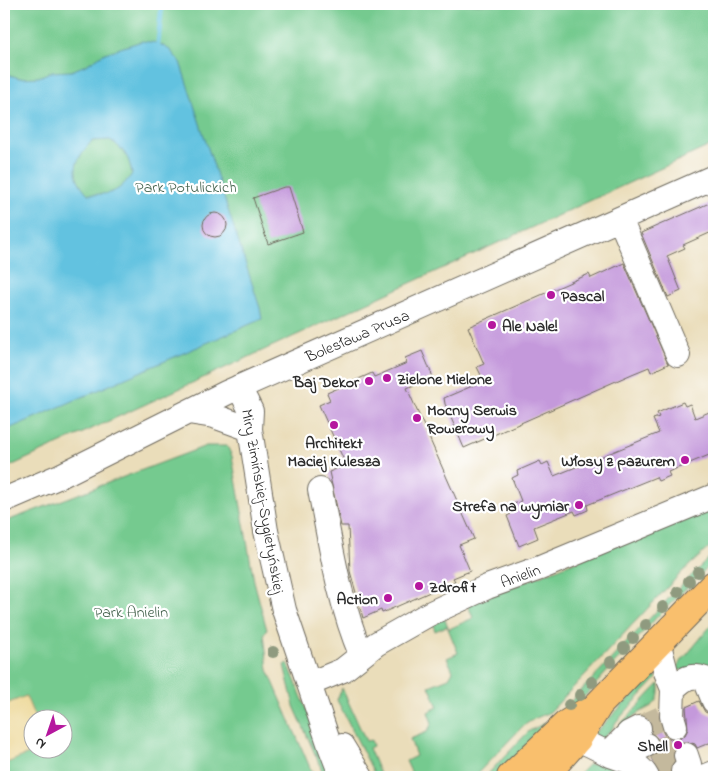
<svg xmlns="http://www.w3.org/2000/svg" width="718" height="781" font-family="'Indie Flower',sans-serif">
	<rect width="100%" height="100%" fill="#fff"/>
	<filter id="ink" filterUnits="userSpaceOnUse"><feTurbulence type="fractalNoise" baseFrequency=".02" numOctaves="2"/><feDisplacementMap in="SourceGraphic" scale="10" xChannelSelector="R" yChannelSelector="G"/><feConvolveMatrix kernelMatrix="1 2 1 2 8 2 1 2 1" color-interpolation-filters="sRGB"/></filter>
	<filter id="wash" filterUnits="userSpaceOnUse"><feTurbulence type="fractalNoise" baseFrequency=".0096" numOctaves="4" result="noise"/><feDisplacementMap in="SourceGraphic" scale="20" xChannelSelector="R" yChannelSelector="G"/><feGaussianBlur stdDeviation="1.12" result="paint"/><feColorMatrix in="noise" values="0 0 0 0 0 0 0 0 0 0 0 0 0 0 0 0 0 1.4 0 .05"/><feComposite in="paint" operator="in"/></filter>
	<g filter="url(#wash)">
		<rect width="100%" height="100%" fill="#eaddba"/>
		<path fill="#74ca8f" stroke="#507a5d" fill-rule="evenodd" d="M 4,4 L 714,4 L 714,144 L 4,469 Z
			M 206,446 L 227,446 L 232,456 L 254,581 L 267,630 L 264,633 L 268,670 L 314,777 L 4,777 L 4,522 ZM 32,718 L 62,718 L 62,748 L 32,748 Z
			M 714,505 L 714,543 L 682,572 L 550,712 L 534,719 L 523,726 L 474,777 L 410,777 L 412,774 L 406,761 L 416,756 L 410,739 L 427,732 L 432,723 L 428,712 L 438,707 L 429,686 L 449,678 L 453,671 L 447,658 L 458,653 L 447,626 L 435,631 L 433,625 L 444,617 L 449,629 L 473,618 L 468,605 Z
			M 714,553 L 714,561 L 656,618 L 583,698 L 494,777 L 485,777 L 529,731 L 555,718 L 667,600 Z
			M 714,622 L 714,687 L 691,670 L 674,670 Z
			M 288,663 L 334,777 L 325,777 L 294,706 L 284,665 Z
			M 654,676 L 657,678 L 616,722 L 612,729 L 602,739 L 593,735 L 650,677 Z
			M 659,684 C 661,709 648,705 634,716 C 626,723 619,732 612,740 L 620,725 Z
			M 342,688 L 366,741 L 371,740 L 373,746 L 369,748 L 379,772 L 383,777 L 376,777 L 337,700 Z
			M 598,759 L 618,771 L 615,775 L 618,777 L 576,777 L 588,765 L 594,764 Z"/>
		<path fill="#eeda9e" stroke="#8c8264" d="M 26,696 L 35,718 L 32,718 L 32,748 L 41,749 L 4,764 L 4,705 Z"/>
		<path fill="#62c2e0" stroke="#467686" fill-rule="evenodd" d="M 142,41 L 158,43 L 170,50 L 180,62 L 260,308 L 262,319 L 4,431 L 4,73 L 19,78 L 39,77 L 50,72 L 71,71 L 86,65 L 105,53 ZM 110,140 C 125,150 129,157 132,174 C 118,193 111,195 88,194 C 69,173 74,161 92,141 Z"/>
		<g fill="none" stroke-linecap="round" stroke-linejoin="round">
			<path stroke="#62c2e0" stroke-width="5" d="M 158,43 L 162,4"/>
		</g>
		<g id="blocks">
			<path fill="#c499db" d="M 284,187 L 289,187 L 303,232 L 268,244 L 253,198 Z
				M 714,201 L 714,231 L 683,245 L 685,248 L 667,256 L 681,291 L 668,297 L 641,233 Z
				M203 225a12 12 0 1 1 24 0a12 12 0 1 1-24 0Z
				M 624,263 L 668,364 L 651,372 L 649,367 L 632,374 L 464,448 L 445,404 L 444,398 L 484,381 L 477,367 L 484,364 L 468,327 L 589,274 L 591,278 Z
				M 422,351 L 433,377 L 407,388 L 474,539 L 459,545 L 470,571 L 453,578 L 455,581 L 382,613 L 381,610 L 363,618 L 350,571 L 348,526 L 341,526 L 329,472 L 346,465 L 319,405 L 330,400 L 327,393 L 372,373 L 374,377 L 407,363 L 405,358 Z
				M 683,402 L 685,406 L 690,404 L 695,418 L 714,410 L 714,453 L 668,472 L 670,476 L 658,481 L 656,477 L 587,505 L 588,510 L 576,515 L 574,511 L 534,527 L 538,538 L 519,546 L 507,516 L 511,514 L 507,507 L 521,501 L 512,478 L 518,475 L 517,471 L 540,461 L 542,465 L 548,462 L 554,476 L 659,433 L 653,419 L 659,417 L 657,413 Z
				M 699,701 L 705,712 L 714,716 L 714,741 L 697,748 L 695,744 L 688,742 L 682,742 L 676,746 L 672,753 L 673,761 L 669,769 L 671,777 L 661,777 L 659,770 L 651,758 L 658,752 L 660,746 L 659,740 L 651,733 L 651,722 L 648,719 L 658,714 L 662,730 L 665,736 L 671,739 L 679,739 L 685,735 L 688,729 L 686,707 Z"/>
		</g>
	</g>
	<g filter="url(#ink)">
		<use href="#blocks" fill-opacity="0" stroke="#6e695d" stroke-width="1"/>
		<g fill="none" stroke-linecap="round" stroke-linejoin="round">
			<path stroke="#c4b99d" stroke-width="24" stroke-dasharray="24 12" stroke-linecap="butt" d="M 639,728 L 661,718
				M 650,755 L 681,741
				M 657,772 L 679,763"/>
			<defs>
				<path id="minor" d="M 620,219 L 678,355
					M 239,387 L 251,411 L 250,429 L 266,531 L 284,610 L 330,746 L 342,777
					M 188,412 L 214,416 L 250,429
					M 320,490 C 331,546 339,602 361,654
					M 4,500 L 60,476 L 226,393 L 714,177
					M 658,641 L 666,672 L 673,689 L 672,716 L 675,726
					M 309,684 L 343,670 L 376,644 L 429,614 L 487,587 L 540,568 L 714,496
					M 673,689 C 684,679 690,673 705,679 L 714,701
					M 577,739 C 587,743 597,748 606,753 C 622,761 637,759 647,777
					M 342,746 L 361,777
					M 608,754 L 629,733 L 639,728
					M 621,757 L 646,745
					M 683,771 L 689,764 L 686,755
					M 704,777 L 714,773"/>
				<path id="major" d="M 511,777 L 567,724 L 585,713
					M 543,777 L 577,739 L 599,704 L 714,585"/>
			</defs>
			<use href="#minor" stroke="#6e695d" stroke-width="26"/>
			<use href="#major" stroke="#6e695d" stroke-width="30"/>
			<use href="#minor" stroke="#fff" stroke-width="24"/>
			<use href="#major" stroke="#f9bf6d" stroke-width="28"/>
		</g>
		<g fill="#8f9a7f">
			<circle cx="698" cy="572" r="6"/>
			<circle cx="689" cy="581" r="6"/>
			<circle cx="678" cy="592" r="6"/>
			<circle cx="663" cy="607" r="6"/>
			<circle cx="646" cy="625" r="6"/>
			<circle cx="633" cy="638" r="6"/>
			<circle cx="624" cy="648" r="6"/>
			<circle cx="273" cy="652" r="6"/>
			<circle cx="611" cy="662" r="6"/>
			<circle cx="592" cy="682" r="6"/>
			<circle cx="580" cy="695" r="6"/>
			<circle cx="569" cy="705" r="6"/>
		</g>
	</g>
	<g fill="#b5179e" stroke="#fff" stroke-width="2">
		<circle cx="551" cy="295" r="5"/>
		<circle cx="492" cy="325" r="5"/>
		<circle cx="387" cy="378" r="5"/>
		<circle cx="369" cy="381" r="5"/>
		<circle cx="417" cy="418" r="5"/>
		<circle cx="334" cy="425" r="5"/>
		<circle cx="685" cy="460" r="5"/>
		<circle cx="579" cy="505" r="5"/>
		<circle cx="419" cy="586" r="5"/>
		<circle cx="388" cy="598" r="5"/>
		<circle cx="678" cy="745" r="5"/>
	</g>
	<g text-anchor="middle" stroke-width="4.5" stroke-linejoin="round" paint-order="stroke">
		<g font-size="16" fill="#45634e" stroke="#fff">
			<text x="186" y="192">Park Potulickich</text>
			<text x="131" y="617">Park Anielin</text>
		</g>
		<g font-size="16" font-weight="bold" fill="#2b2b2b" stroke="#fff" text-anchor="start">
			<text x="561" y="301">Pascal</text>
			<text x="502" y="331">Ale Nale!</text>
			<text x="397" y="384">Zielone Mielone</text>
			<text x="359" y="387" text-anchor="end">Baj Dekor</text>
			<text x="427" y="415">Mocny Serwis<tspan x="427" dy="18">Rowerowy</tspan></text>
			<text x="334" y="448" text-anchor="middle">Architekt<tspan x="334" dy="18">Maciej Kulesza</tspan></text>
			<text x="675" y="466" text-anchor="end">Włosy z pazurem</text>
			<text x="569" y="511" text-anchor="end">Strefa na wymiar</text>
			<text x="429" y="592">Zdrofit</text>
			<text x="378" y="604" text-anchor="end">Action</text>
			<text x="668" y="751" text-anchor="end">Shell</text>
		</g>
		<g font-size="16" fill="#2b2b2b" stroke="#fff">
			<text transform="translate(357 335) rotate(-23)" y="6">Bolesława Prusa</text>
			<text transform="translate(264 501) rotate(80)" y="6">Miry Zimińskiej-Sygietyńskiej</text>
			<text transform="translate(520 575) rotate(-20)" y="6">Anielin</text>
		</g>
	</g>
	<rect width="718" height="781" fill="none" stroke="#fff" stroke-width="20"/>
	<g transform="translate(48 734) rotate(220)"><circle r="24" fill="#ffffff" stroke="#aaaaaa"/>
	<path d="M0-4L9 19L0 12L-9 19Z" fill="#b5179e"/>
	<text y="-8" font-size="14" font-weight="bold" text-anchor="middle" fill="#2b2b2b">N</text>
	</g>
</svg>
